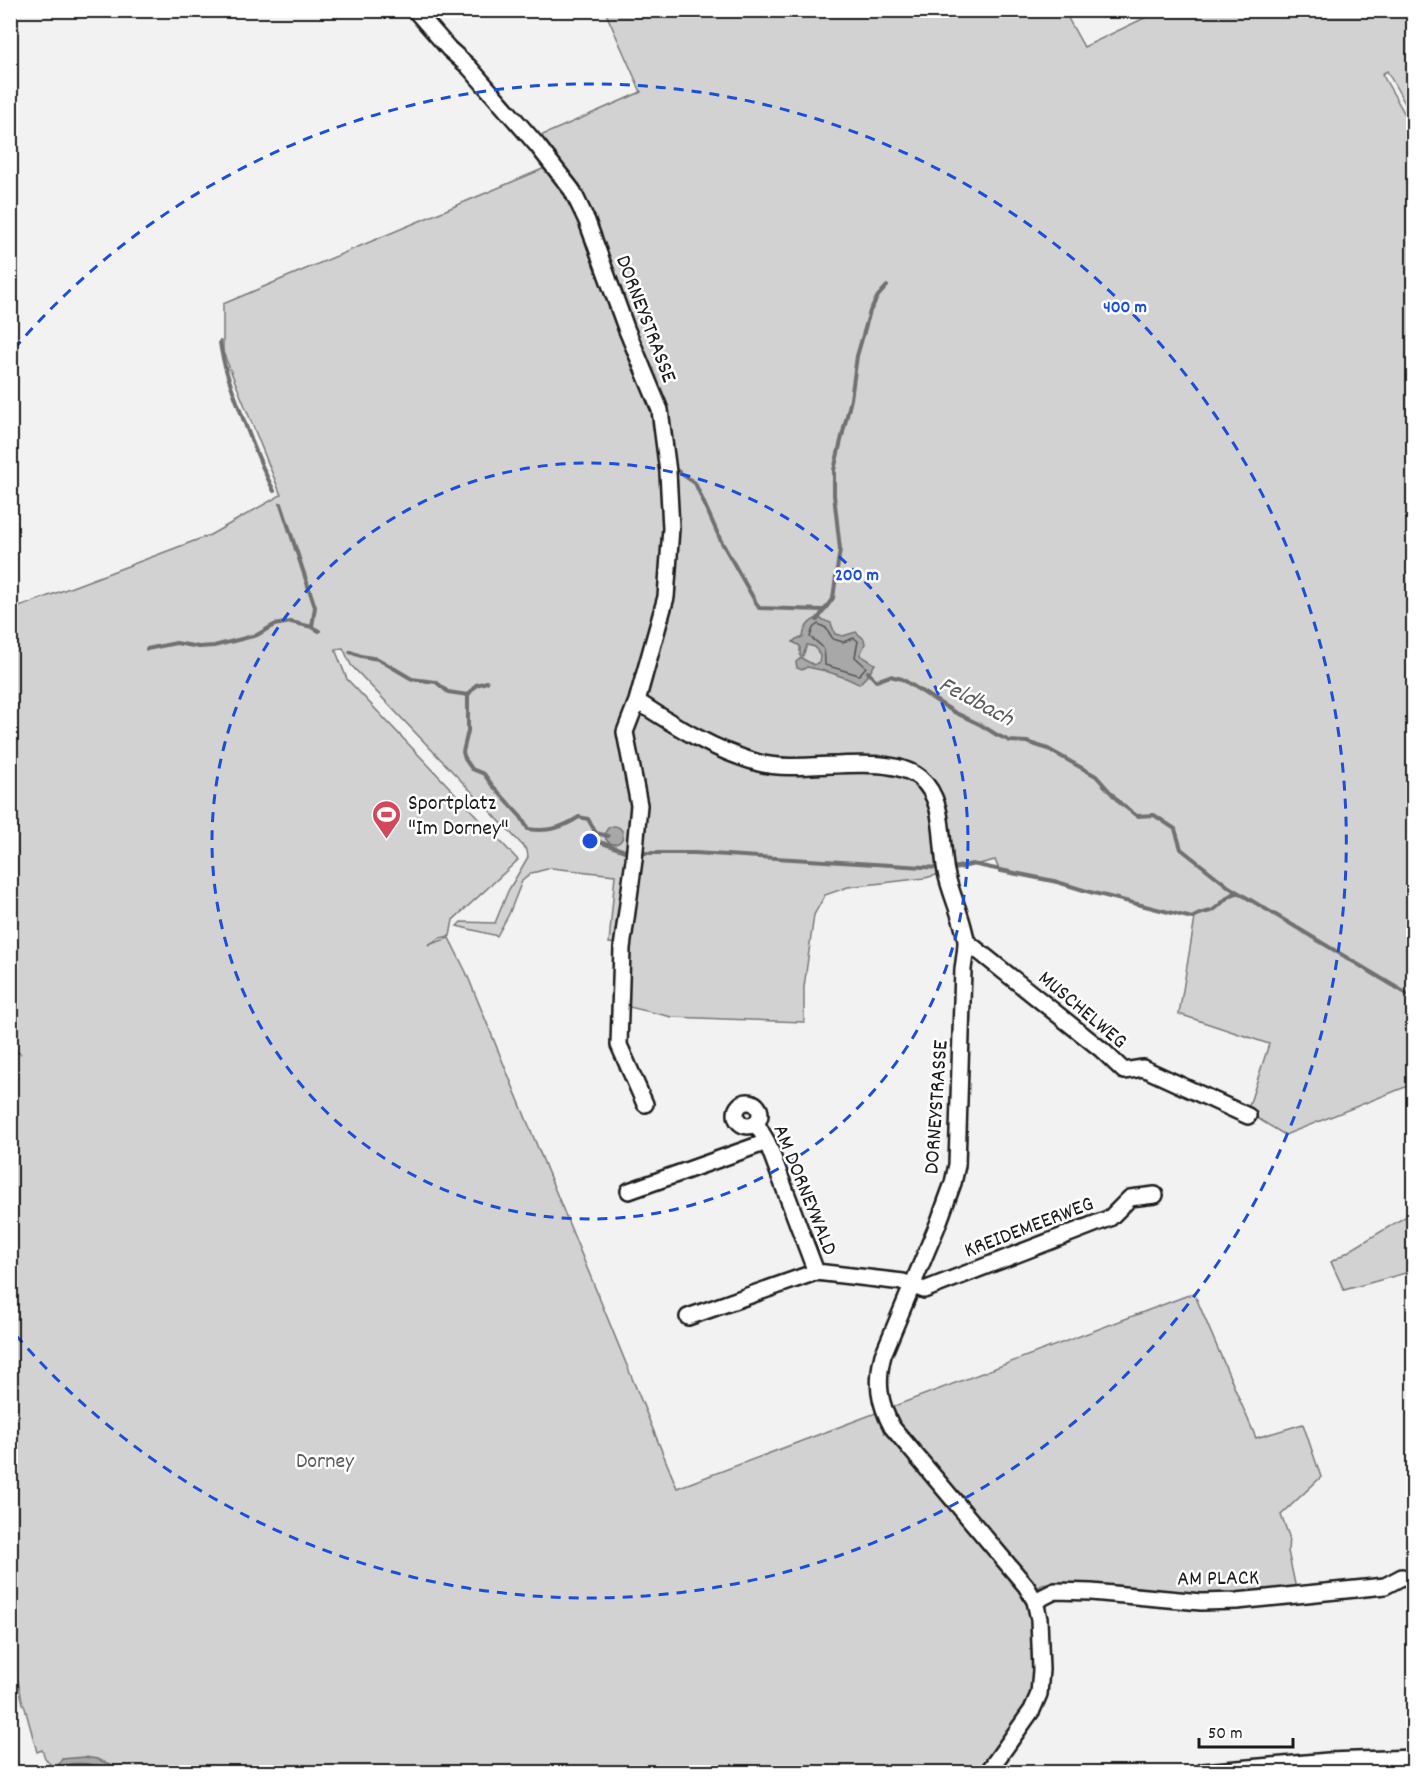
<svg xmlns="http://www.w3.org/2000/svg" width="1424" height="1783" font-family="Dekko,sans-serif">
	<rect width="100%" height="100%" fill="#f2f2f2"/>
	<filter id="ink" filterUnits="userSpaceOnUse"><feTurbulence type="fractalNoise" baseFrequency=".0167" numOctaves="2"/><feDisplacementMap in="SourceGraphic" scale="12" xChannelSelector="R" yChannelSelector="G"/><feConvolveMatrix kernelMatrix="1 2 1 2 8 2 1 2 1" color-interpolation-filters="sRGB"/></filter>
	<g filter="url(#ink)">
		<path fill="#d2d2d2" stroke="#777" stroke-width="1.5" d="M 605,11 L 1064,11 L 1084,47 L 1159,11 L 1413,11 L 1413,118 L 1387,71 L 1382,74 L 1414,130 L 1413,1084 L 1285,1135 L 1247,1112 L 1269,1044 L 1179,1014 L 1195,918 L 1061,884 L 1000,872 L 995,860 L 925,878 L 848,887 L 825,895 L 814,915 L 804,987 L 804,1022 L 672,1017 L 625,1006 L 627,945 L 609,943 L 615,875 L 551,868 L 532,873 L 522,881 L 509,914 L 497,936 L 457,926 L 461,922 L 495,923 L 508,891 L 528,857 L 527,850 L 351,665 L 343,648 L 335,649 L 347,679 L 518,860 L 453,920 L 450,936 L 440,938 L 428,945 L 449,938 L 466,972 L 677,1488 L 1194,1293 L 1256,1438 L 1303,1424 L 1321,1477 L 1281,1515 L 1289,1536 L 1288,1551 L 1296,1589 L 1289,1592 L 1199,1596 L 1084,1585 L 1044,1584 L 1035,1589 C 1034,1605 1032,1621 1032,1638 C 1032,1660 1034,1683 1027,1705 L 983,1772 L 56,1772 L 45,1758 L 42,1750 L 37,1752 L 25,1708 L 23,1704 L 11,1650 L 10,1050 L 21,1054 L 10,1047 L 11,610 L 210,535 L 281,495 L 223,352 L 223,304 L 545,168 L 571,199 L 581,193 L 564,167 L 538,137 L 641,92 Z
			M 1413,1212 L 1413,1271 L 1344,1290 L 1331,1262 Z"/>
		<path fill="#a8a8a8" stroke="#707070" stroke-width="1.5" d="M 818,618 L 831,623 L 835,634 L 843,636 L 856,632 L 864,639 L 865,644 L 860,655 L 875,664 L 869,674 L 859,684 C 843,676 824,670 807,667 L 802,670 L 797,668 L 796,662 L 801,658 L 814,665 L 819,662 L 820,656 L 815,647 L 807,645 L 803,656 L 800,656 L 800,646 L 793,642 L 796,639 L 803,637 C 804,627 809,621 818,618 Z
			M605 835a9 9 0 1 1 18 0a9 9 0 1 1-18 0Z
			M 85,1757 L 97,1759 L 124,1770 L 123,1772 L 59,1772 L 57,1768 L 62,1759 Z"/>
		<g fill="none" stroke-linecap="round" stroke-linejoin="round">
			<path stroke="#545454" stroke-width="1.5" d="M 818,624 L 826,628 L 833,639 L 843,642 L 854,638 L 858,641 L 855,657 L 866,667 L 859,675 L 825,665 C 825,646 824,647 810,637 L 813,628 Z
				M 64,1772 L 65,1765 C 83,1761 100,1765 116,1772"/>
			<path stroke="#707070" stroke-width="4" d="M 220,342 C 223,367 233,390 241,413 C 251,440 261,466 274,491
				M 673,468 L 695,483 L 721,541 L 759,608 L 823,610
				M 281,504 L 315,607 L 312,627
				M 817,620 L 833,598 L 840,549 L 834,495 L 834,470 L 851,399 L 857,356 L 870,311 L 878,296 L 887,286
				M 147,649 L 176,643 L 199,647 L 214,646 L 257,635 L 274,625 L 291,622 L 312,627 L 319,631
				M 350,652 L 361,656 L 378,659 L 412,679 L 436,682 L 448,692 L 468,695 L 468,731 L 463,752 L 465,759 L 472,769 L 484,774 L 492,785 L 521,817 L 528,829 C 548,832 562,828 579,817 L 588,819 L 596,833 L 608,836
				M 868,672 L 876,681 L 890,676 L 902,679 L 954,712 L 981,725 L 997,735 L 1010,741 L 1027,742 L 1048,749 L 1096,776 L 1120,803 L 1137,816 L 1154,815 L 1175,829 L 1181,849 L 1229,887 L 1414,998
				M 468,695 L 476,685 L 487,682
				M 594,830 L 591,839 L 625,851
				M 642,853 L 695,853 L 940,868
				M 948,869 L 972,864 L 1054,881 L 1090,892 L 1192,918 C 1199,913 1204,913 1211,911 C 1221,907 1224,896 1237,893"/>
			<defs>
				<path id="minor" d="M 415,10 L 449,49 L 469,67 L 537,145 L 572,190 L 587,221 L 626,328 L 660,410 L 668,472 L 671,528 L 666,597 L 637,701 L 625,732 L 639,805 L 634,860 L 622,948 L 619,1045 L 645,1104
					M 637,701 C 675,726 715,751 759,763 C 803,775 886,750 920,778 C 946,800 940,842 946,872 C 950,893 965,923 966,942 C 966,951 964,961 963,969 L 957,1165 L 953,1183 L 938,1224 L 883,1355 C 876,1382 879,1403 892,1427 L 1026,1586 L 1035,1601 L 1039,1619 L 1041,1670 L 1039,1694 L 1032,1710 L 988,1772
					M 966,941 L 1102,1050 L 1124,1071 L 1143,1068 L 1248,1116
					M736 1114a12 12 0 1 1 24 0a12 12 0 1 1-24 0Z
					M 756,1123 L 767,1142 L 816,1272 L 903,1282 L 924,1290 L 1110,1218 L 1130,1198 L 1155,1195
					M 629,1191 L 767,1142
					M 688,1317 L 816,1272
					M 1035,1601 L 1055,1591 L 1091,1592 L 1201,1602 L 1237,1601 L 1385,1586 L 1402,1577
					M 10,1772 L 11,1772
					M 1203,1772 L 1328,1761 L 1414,1758"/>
			</defs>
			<use href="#minor" stroke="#1c1c1c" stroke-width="20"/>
			<use href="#minor" stroke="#fff" stroke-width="15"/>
		</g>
	</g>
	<g fill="none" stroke="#1d4ed8" stroke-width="3" stroke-dasharray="10 8">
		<circle cx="590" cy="841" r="378"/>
		<path d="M14 349A757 757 0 1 1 14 1333"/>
	</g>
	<defs>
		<symbol id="stadium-pin" viewBox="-11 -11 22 30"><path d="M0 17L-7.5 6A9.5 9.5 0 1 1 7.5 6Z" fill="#d1495b" stroke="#fff"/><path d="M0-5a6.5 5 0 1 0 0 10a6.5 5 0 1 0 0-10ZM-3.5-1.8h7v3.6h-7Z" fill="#fff"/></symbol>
	</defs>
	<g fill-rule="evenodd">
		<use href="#stadium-pin" x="370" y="798" width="33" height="45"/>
	</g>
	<g text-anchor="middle" stroke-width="5" stroke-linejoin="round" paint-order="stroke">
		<g font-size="22" fill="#1c1c1c" stroke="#fff">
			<text transform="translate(648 318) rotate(69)" y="8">DORNEYSTRASSE</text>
			<text transform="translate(1084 1008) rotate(40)" y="8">MUSCHELWEG</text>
			<text transform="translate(934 1107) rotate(-86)" y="8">DORNEYSTRASSE</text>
			<text transform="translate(807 1189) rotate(68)" y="8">AM DORNEYWALD</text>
			<text transform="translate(1028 1225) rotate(-21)" y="8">KREIDEMEERWEG</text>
			<text transform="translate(1218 1576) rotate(-1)" y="8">AM PLACK</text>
		</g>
		<g font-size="22" fill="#1c1c1c" stroke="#fff" text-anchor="start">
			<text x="408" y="809">Sportplatz<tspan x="408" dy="25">"Im Dorney"</tspan></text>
		</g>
		<g font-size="22" fill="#5c5c5c" stroke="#fff">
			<text x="325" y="1467">Dorney</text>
		</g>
		<g font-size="24" font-style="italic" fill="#5b5b5b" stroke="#fff">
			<text transform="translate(977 700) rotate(28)" y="8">Feldbach</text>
		</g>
	</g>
	<circle cx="590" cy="841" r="9" fill="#1d4ed8" stroke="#fff" stroke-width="3"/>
	<g font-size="18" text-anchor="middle" font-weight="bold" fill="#1d4ed8" stroke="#fff" stroke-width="5" stroke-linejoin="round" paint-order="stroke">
		<text x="1125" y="312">400 m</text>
		<text x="857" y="580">200 m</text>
	</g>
	<rect width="1424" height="1783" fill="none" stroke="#fff" stroke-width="36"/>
	<rect x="18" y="18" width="1388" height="1747" fill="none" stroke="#1c1c1c" stroke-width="2" filter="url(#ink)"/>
	<path d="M1199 1738v9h94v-9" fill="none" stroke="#1c1c1c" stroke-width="3"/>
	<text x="1208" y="1738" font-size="18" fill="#1c1c1c" stroke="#ffffff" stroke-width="4.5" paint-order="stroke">50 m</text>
</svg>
